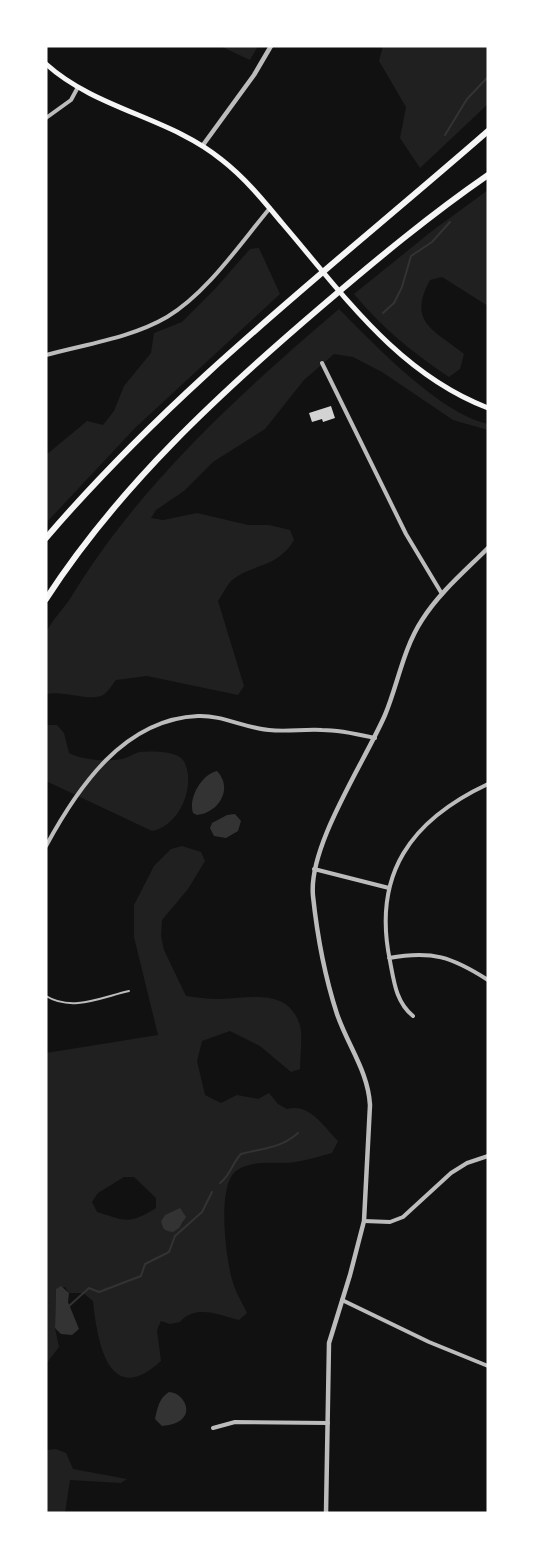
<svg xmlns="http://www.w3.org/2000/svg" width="534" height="1559" font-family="Figtree,sans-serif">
	<rect width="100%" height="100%" fill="#111"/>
	<path fill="#202020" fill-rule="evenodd" d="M 220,46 L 258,46 L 250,60 Z
		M 383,46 L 488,46 L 488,104 L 420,168 L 400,138 L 406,107 L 379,61 Z
		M 488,190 L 488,306 L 442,277 L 430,280 C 407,323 434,330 464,354 L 460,369 L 449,377 C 413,353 381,327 354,294 L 432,231 Z
		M 259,248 L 280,294 L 135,428 L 46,523 L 46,455 L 87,421 L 103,425 L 114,411 L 124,386 L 151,353 L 154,333 L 182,322 L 214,290 L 250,249 Z
		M 339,309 C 375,345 439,413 488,424 L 488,430 L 453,420 L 382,372 L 353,357 L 334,354 L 304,380 L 265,429 L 213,462 L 184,491 L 156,510 L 151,518 L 163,520 L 197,513 L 248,525 L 269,525 L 290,530 L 294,540 C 277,569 252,563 231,581 C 226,587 222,595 218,601 L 244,686 L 238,695 L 147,676 L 116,680 C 112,685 108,692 103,695 C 92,702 63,690 46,694 C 46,680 43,644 46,633 C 49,624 64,608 70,599 C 138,486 239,394 339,309 Z
		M 46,725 L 57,725 L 64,733 L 69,753 C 82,760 107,762 122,759 C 128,758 134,753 140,752 C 150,751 173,751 181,758 C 186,762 187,769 188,775 C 190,798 176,826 152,831 L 46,781 Z
		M 182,846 L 201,852 L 205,861 L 188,889 L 162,920 L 161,936 L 164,950 L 186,996 C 196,997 207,999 217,999 C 247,999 289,986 300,1026 C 303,1038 300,1056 300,1069 L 291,1072 L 260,1046 L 230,1031 L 202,1041 L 197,1061 L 205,1095 L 221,1103 L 237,1095 L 258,1099 L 269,1093 L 278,1104 L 287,1109 C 310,1103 323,1126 338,1141 L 332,1153 C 320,1156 308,1160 295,1162 C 276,1165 254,1158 236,1171 C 216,1186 226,1264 234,1286 C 237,1295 243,1304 247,1313 L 239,1320 C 219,1315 195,1304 180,1322 L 170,1324 L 161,1321 L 157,1330 L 161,1361 C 108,1410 97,1339 93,1301 L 83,1293 L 69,1293 L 65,1287 L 56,1289 L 55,1328 L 59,1347 L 46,1364 L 46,1053 L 158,1035 L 134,937 L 134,905 L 154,866 L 171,849 ZM 124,1177 L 134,1177 L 156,1198 L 156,1208 C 128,1225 127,1221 97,1212 L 92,1202 L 98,1193 ZM 165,1215 L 184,1222 L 173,1231 L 162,1227 L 161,1221 Z
		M 56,1449 L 66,1453 L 73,1469 L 127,1479 L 121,1483 L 70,1480 L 65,1513 L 46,1513 L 46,1450 Z"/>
	<path fill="#333" d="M 217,771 C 234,789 218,813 197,815 L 193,813 C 188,798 202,774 217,771 Z
		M 235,814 L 241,821 L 238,831 L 226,838 L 214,836 L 210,828 L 212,823 L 227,815 Z
		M 180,1208 L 186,1217 L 179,1228 L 173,1232 C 165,1231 162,1229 161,1221 L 165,1215 Z
		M 61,1286 L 69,1293 L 68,1302 L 79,1329 L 72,1335 L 61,1334 L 55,1328 L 56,1289 Z
		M 169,1392 C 181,1392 193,1409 182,1419 C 177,1424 169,1425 162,1426 L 155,1419 C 157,1409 159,1398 169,1392 Z"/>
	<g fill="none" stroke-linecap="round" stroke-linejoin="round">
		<path stroke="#333" stroke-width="2" d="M 445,135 L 467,99 L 488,77
			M 383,313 L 394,303 L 402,287 L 411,256 L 432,242 L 450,222
			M 220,1183 C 231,1175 232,1163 241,1154 C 262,1148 280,1149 298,1133
			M 69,1306 L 89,1288 L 99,1292 L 141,1276 L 145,1264 L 169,1252 L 175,1236 L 202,1212 L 212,1192"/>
	</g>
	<path fill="#d3d3d3" d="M 331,406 L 335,418 L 323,422 L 322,419 L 312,422 L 309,413 Z"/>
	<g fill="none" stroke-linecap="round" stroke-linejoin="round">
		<path stroke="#bcbcbc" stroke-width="2" d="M 46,996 C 72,1012 102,997 129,991"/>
		<path stroke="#bcbcbc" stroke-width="4" d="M 46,118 L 71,100 L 78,87
			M 46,355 C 86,344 131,338 167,317 C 207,293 240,244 270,208
			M 322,363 L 406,534 L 442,594
			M 46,846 C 78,787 124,719 198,716 C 222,715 245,728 269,730 C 286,732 304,729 322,730 C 340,730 357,734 375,738
			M 314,869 L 389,888
			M 389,958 C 432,950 452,957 488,980
			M 413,1016 C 396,1002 394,982 390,961 C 372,874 411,820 488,784
			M 364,1221 L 390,1222 L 403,1217 L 451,1173 L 467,1163 L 488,1156
			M 342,1300 L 429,1342 L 488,1366
			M 213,1428 L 235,1422 L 328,1423"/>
		<path stroke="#bcbcbc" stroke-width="4.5" d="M 203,145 L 254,75 L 271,46
			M 326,1513 L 329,1343 L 350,1275 L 364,1221 L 370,1105 C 368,1071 348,1046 337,1014 C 325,977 317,934 313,896 C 308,846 364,763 385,715 C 398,684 403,649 422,620 C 439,593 465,571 488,548"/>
		<path stroke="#f5f5f5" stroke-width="5" d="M 46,64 C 97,110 170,117 222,160 C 245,178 263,200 282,223 C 343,294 397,373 488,408"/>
		<path stroke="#f5f5f5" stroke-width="6" d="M 46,538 C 177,385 337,263 488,131
			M 46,599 C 120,485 220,393 322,306 C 376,260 430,215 488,175"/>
	</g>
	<rect width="534" height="1559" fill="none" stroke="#ffffff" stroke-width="95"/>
</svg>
